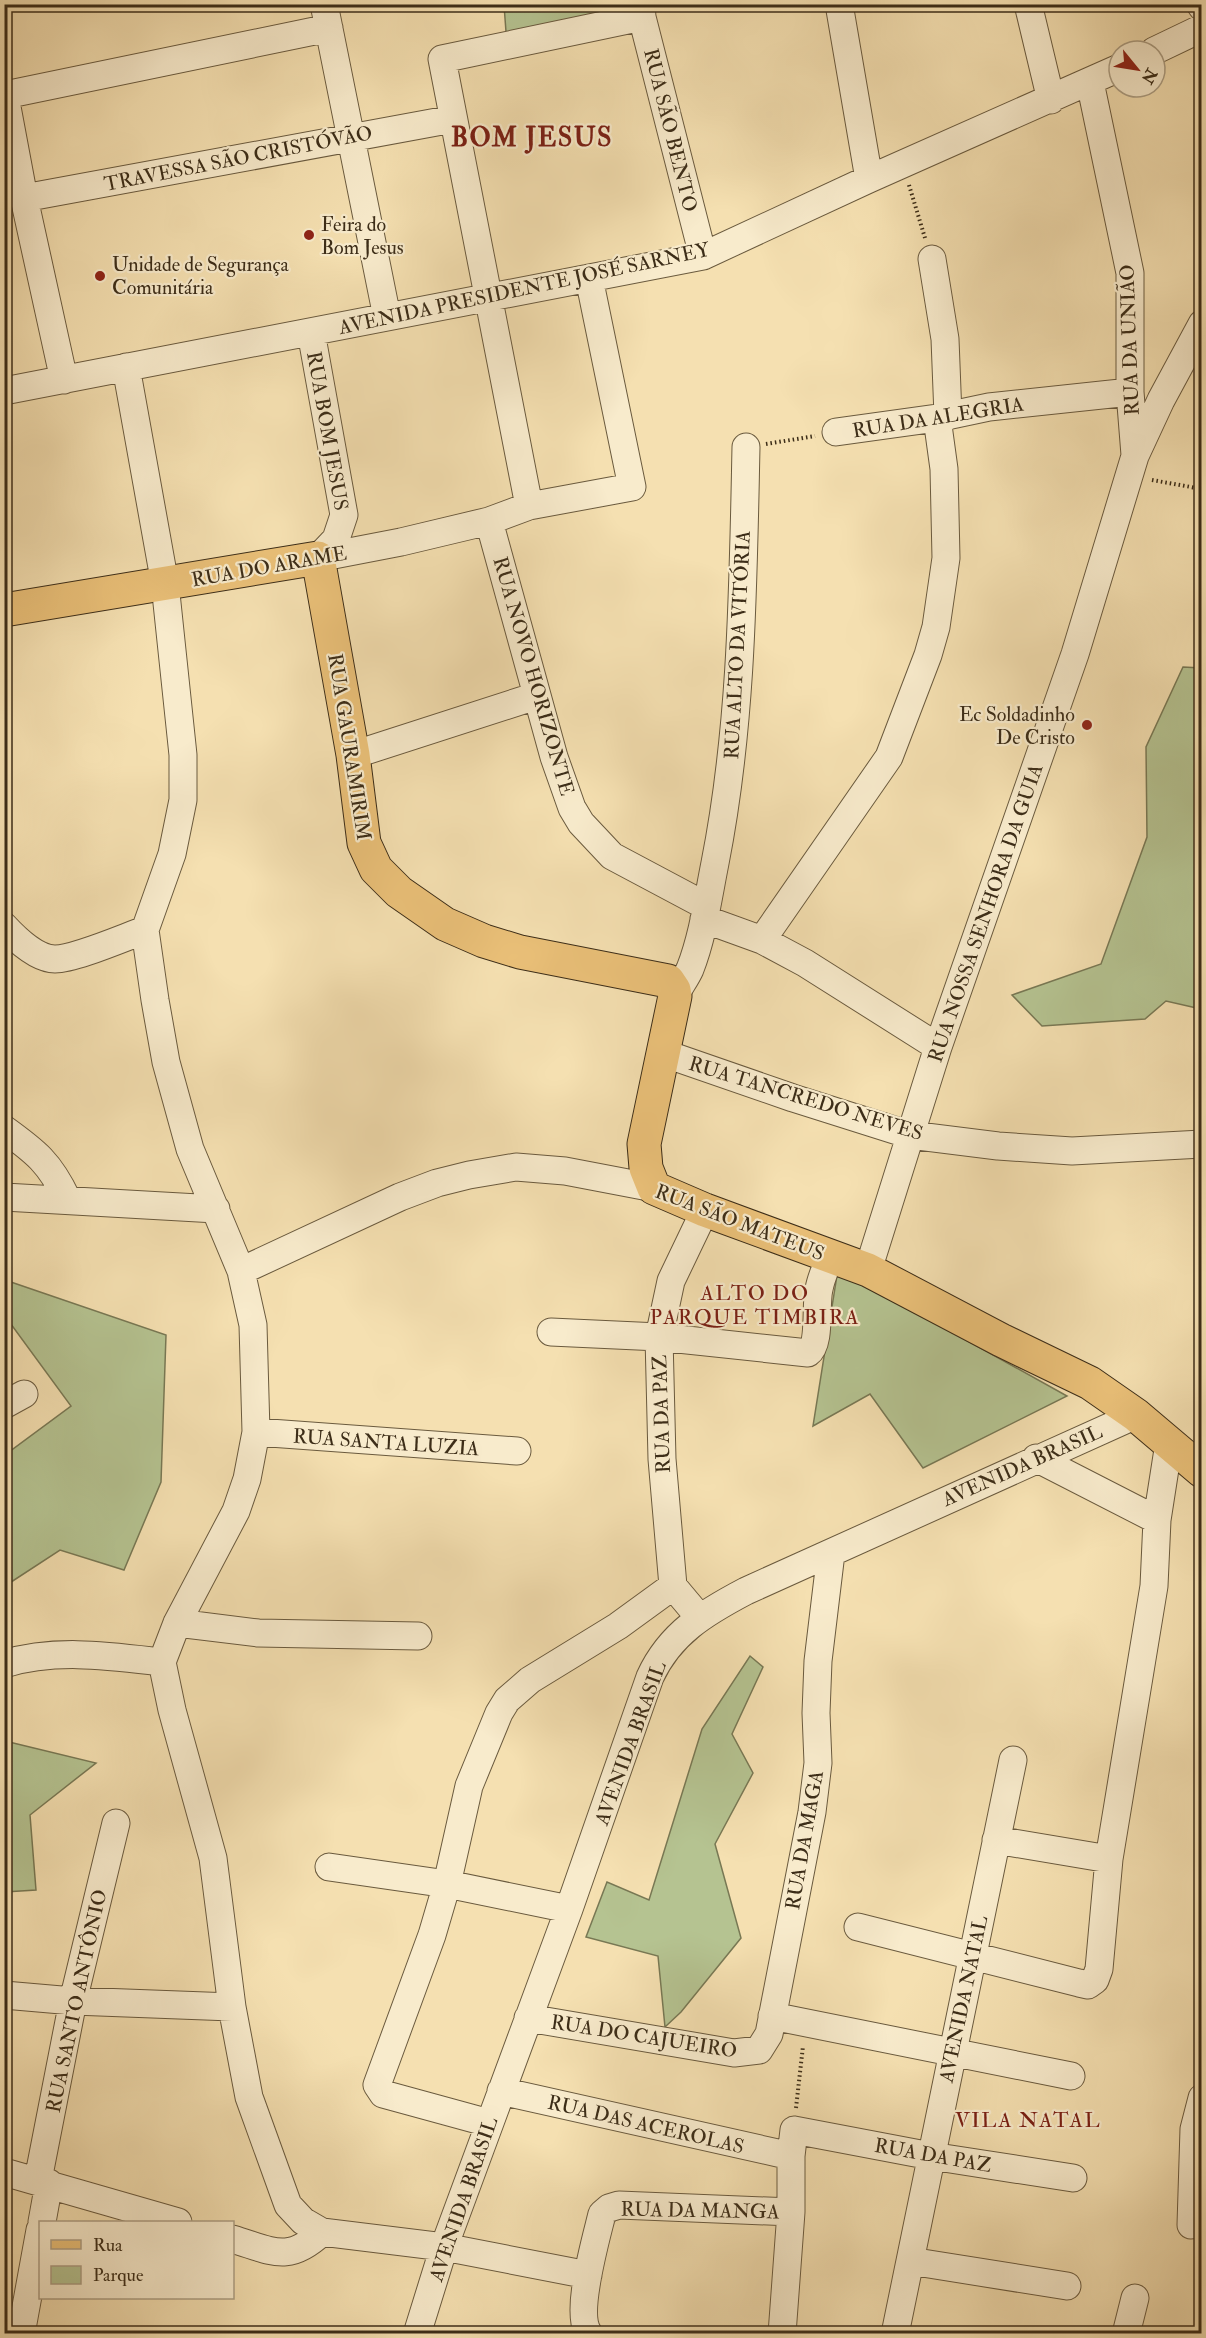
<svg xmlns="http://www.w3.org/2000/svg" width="1206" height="2338" font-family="'IM FELL Double Pica',serif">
	<rect width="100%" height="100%" fill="#f5e0b1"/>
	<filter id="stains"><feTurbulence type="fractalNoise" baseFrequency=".00333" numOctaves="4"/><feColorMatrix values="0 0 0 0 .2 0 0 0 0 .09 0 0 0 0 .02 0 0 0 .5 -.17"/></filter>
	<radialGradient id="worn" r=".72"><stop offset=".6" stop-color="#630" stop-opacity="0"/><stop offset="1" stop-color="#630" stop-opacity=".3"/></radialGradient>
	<path fill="#b5c391" stroke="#787854" stroke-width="1.5" d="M 504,5 L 641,5 L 507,45 Z
		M 1183,667 L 1201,668 L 1201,1009 L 1166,1001 L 1145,1019 L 1042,1026 L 1012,995 L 1101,964 L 1147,837 L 1146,747 Z
		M 838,1269 L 1067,1396 L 923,1468 L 870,1394 L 813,1426 Z
		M 5,1280 L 166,1335 L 161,1482 L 124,1570 L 60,1550 L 5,1586 L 5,1455 L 71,1406 L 5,1316 Z
		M 750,1656 L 763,1667 L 732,1734 L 753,1773 L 715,1844 L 741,1938 L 681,2012 L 665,2027 L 658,1956 L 586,1937 L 607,1882 L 649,1900 L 702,1729 Z
		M 5,1741 L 96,1763 L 30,1815 L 36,1890 L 5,1892 Z"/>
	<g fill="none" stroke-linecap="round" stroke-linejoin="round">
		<defs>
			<path id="minor" d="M 324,4 L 387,317
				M 641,4 L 642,17 L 703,256
				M 839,4 L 869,179
				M 1028,4 L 1051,100
				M 1200,4 L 1202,7
				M 1154,51 L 1202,28
				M 1090,82 L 1130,273 L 1130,392 L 1135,455
				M 4,91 L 24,198 L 64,380
				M 5,95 L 329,28
				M 24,198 L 453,119
				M 932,259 L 945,339 L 948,416
				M 311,332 L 344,515 L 336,539 L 318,558
				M 126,367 L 165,584 L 183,755 L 183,800 L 172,854 L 145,930 L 155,1000 L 166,1062 L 190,1149 L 241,1271 L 253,1325 L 256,1432 L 247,1479 L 236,1511 L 177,1623 L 162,1662 L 172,1710 L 213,1858 L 232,2007 L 249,2097 L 288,2205 L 303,2221 L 322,2232 L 444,2247 L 588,2275
				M 4,391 L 703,256 L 869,179 L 1119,68
				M 836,432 L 937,418 L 989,407 L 1130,392
				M 529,506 L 442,59 L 642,17
				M 489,521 L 554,757 L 572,808 L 581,823 L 612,856 L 706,906
				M 318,558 L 401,542 L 489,521 L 529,506 L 632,487 L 589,278
				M 353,755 L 536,696
				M 704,919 L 762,940 L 805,963 L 938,1047
				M 4,926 C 16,939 37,959 55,959 C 75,959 125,937 145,930
				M 762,940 L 889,757 L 928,655 L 936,627 L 946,558 L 944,469 L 937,418
				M 675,996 C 679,987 686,978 690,969 C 703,936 708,898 715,863 C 742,726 743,587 746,447
				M 663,1053 L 793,1098 L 910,1135 L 998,1146 L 1072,1151 L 1202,1144
				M 4,1129 C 36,1152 50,1163 67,1199
				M 4,1197 L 216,1209
				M 868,1270 L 938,1047 L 1075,654 L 1135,456 L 1161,400 L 1202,324
				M 241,1271 L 400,1197 L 437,1183 L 469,1175 L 516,1167 L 565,1171 L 654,1188
				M 551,1332 L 659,1337 L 808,1353 C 821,1344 815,1305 819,1289 C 821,1278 826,1267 830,1257
				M 4,1405 L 24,1394
				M 256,1432 L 517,1451
				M 1157,1520 L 1169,1443
				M 699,1617 L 673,1586 L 662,1459 L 659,1337 L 671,1281 L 705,1210
				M 177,1623 L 258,1633 L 418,1636
				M 4,1664 C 55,1648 110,1656 162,1662
				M 996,1840 L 1109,1859
				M 329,1867 L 447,1884 L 569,1909
				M 858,1927 L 1079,1983 L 1088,1985 L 1095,1980 L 1099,1969 L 1109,1859 L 1154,1586 L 1157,1520 L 1036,1458
				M 4,1995 L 73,2001 L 232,2007
				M 772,2016 L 1071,2076
				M 528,2018 L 734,2053 L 759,2050 L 769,2034 L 812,1812 L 818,1763 L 816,1713 L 818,1661 L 831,1553
				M 501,2091 L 791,2156
				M 489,2123 L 383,2094 L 377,2085 L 432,1935 L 447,1884 L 469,1786 L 499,1713 L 507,1700 L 530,1680 L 618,1626 L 673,1586
				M 4,2172 L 178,2222
				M 38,2180 L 73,2001 L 116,1823
				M 42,2222 L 49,2183
				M 1191,2225 L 1194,2129 L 1202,2098
				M 232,2239 C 273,2251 288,2264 322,2232
				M 910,2261 L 1067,2286
				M 21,2334 L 40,2230
				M 417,2334 L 444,2247 L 569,1909 L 650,1677 C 670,1633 706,1612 746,1591 L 1136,1415
				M 589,2334 C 574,2314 596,2239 602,2214 L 609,2208 L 619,2205 L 791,2212
				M 782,2334 L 791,2212 L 791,2156 L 794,2130 L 931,2156 L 1073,2178
				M 895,2334 L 1013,1760
				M 1126,2334 L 1135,2298"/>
			<path id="major" d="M 4,610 L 318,558 L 353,755 L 364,843 L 376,869 L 399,892 L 445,924 L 484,941 L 520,952 L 668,981 L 674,990 L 675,996 L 644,1144 L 646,1168 L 654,1188 L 705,1210 L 868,1270 L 1001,1340 L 1090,1383 L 1136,1415 L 1202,1471"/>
		</defs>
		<use href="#minor" stroke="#6a5a3e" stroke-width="29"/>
		<use href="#major" stroke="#3c2d18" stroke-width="35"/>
		<path stroke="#3c2d18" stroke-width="4" stroke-dasharray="1.5 3" stroke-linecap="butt" d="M 909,185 L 925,238
			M 766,444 L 815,436
			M 1152,480 L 1202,489
			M 796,2108 L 803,2046"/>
		<use href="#minor" stroke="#f8ebcc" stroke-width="27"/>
		<use href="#major" stroke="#eac078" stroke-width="33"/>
	</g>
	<g fill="#8f2418" stroke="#f8ebcc" stroke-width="2">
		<circle cx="309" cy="235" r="6"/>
		<circle cx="100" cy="276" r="6"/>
		<circle cx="1087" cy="725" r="6"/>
	</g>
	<g text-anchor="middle" stroke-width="4.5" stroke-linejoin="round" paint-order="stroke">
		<g font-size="20" fill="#3c2d18" stroke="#f8ebcc">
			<text transform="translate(671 130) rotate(76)" y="7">RUA SÃO BENTO</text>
			<text transform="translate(238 158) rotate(-11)" y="7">TRAVESSA SÃO CRISTÓVÃO</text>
			<text transform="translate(524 288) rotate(-12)" y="7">AVENIDA PRESIDENTE JOSÉ SARNEY</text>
			<text transform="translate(1129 340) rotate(-92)" y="7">RUA DA UNIÃO</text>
			<text transform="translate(938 417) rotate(-9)" y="7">RUA DA ALEGRIA</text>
			<text transform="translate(328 431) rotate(80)" y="7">RUA BOM JESUS</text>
			<text transform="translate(269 566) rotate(-10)" y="7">RUA DO ARAME</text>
			<text transform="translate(737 645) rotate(-87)" y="7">RUA ALTO DA VITÓRIA</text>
			<text transform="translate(534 676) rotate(74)" y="7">RUA NOVO HORIZONTE</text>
			<text transform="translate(350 747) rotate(81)" y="7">RUA GAURAMIRIM</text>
			<text transform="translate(985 913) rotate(-71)" y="7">RUA NOSSA SENHORA DA GUIA</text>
			<text transform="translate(806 1098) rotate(17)" y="7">RUA TANCREDO NEVES</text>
			<text transform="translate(740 1222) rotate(21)" y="7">RUA SÃO MATEUS</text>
			<text transform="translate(661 1414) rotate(-92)" y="7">RUA DA PAZ</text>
			<text transform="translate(386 1442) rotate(4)" y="7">RUA SANTA LUZIA</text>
			<text transform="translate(1022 1465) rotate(-24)" y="7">AVENIDA BRASIL</text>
			<text transform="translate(630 1743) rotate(-70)" y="7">AVENIDA BRASIL</text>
			<text transform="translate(804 1840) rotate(-80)" y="7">RUA DA MAGA</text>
			<text transform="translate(963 1999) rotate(-78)" y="7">AVENIDA NATAL</text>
			<text transform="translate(76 2001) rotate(-78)" y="7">RUA SANTO ANTÔNIO</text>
			<text transform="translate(644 2036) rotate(9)" y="7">RUA DO CAJUEIRO</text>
			<text transform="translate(646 2124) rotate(13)" y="7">RUA DAS ACEROLAS</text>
			<text transform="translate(933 2155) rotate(10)" y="7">RUA DA PAZ</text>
			<text transform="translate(463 2199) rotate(-71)" y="7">AVENIDA BRASIL</text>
			<text transform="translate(700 2210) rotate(1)" y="7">RUA DA MANGA</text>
		</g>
		<g font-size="20" fill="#3c2d18" stroke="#f8ebcc" text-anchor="start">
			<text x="321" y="231">Feira do<tspan x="321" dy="23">Bom Jesus</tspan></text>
			<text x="112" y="271">Unidade de Segurança<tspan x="112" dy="23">Comunitária</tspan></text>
			<text x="1075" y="721" text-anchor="end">Ec Soldadinho<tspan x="1075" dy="23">De Cristo</tspan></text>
		</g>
		<g font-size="21" letter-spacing="1.5" fill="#7a1f14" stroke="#f8ebcc">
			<text x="755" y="1300">ALTO DO<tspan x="755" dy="24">PARQUE TIMBIRA</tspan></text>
			<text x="1028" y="2127">VILA NATAL</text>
		</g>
		<g font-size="26" font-weight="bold" letter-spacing="1.5" fill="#7a1f14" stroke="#f8ebcc">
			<text x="532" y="146">BOM JESUS</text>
		</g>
	</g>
	<rect width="1206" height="2338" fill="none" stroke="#f5e0b1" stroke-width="24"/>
	<rect x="6" y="6" width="1194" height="2326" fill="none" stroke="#3c2d18" stroke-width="3"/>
	<rect x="12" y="12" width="1182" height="2314" fill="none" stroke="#3c2d18" stroke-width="1.5"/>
	<rect x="39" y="2221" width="195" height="78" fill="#f8ebcc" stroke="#ad9f84" stroke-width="1.5"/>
	<rect x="51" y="2240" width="30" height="9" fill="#eac078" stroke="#ad9f84" stroke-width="1.5"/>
	<text x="93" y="2251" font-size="18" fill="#3c2d18">Rua</text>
	<rect x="51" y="2266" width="30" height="18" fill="#b5c391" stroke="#ad9f84" stroke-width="1.5"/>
	<text x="93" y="2281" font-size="18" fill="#3c2d18">Parque</text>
	<g transform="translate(1137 69) rotate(120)"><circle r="28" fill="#f8ebcc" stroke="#ad9f84" stroke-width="1.5"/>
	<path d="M0-4.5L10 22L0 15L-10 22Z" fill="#8f2418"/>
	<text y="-9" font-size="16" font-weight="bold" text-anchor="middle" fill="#3c2d18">N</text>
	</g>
	<rect width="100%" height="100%" filter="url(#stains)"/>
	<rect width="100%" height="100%" fill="url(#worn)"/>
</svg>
